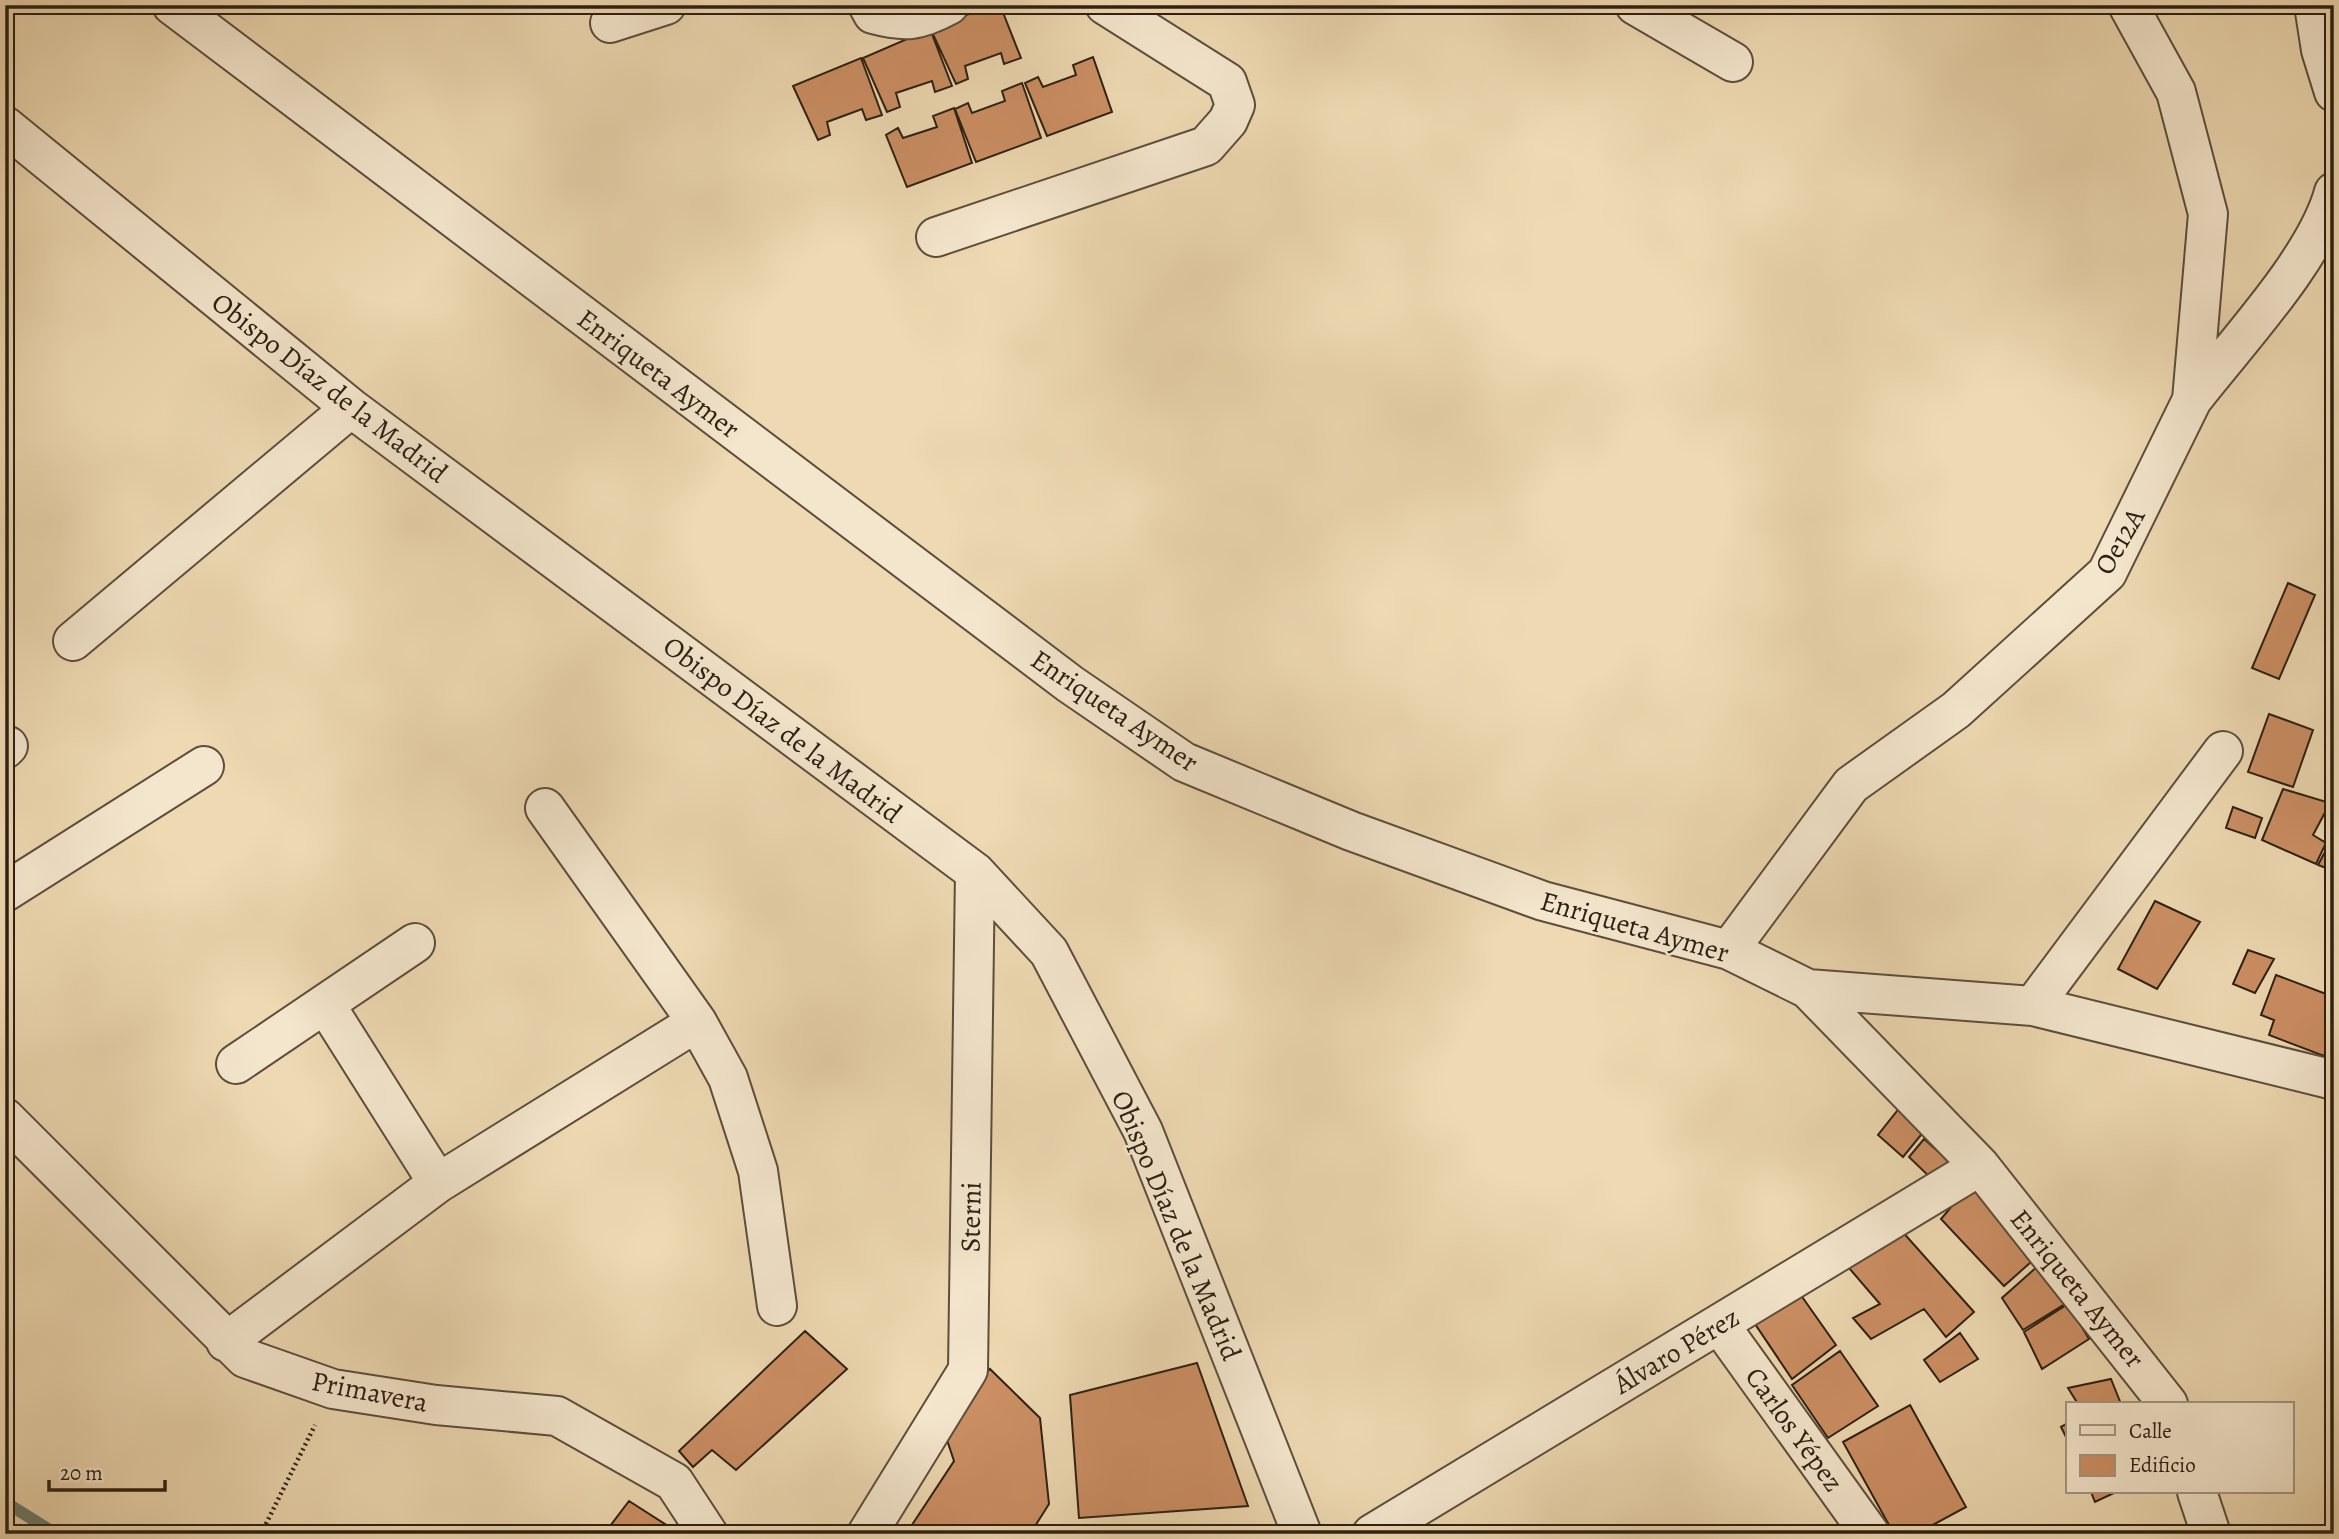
<svg xmlns="http://www.w3.org/2000/svg" width="2339" height="1539" font-family="Alegreya,serif">
	<rect width="100%" height="100%" fill="#eed9b2"/>
	<filter id="stains"><feTurbulence type="fractalNoise" baseFrequency=".00286" numOctaves="4"/><feColorMatrix values="0 0 0 0 .2 0 0 0 0 .09 0 0 0 0 .02 0 0 0 .5 -.17"/></filter>
	<radialGradient id="worn" r=".72"><stop offset=".6" stop-color="#630" stop-opacity="0"/><stop offset="1" stop-color="#630" stop-opacity=".3"/></radialGradient>
	<g fill="none" stroke-linecap="round" stroke-linejoin="round">
		<path stroke="#6d7c6f" stroke-width="12" d="M 5,1502 L 56,1534"/>
	</g>
	<path fill="#cc8f64" stroke="#2c2014" stroke-width="2" d="M 990,5 L 1000,5 L 1021,58 L 1004,64 L 1001,53 L 965,66 L 968,79 L 956,84 L 931,30 Z
		M 930,29 L 952,86 L 935,92 L 932,81 L 896,93 L 900,107 L 887,112 L 863,58 Z
		M 1093,57 L 1112,112 L 1047,136 L 1025,83 L 1038,77 L 1043,87 L 1076,75 L 1073,65 Z
		M 861,58 L 882,115 L 866,120 L 862,109 L 827,122 L 830,135 L 818,140 L 793,86 Z
		M 1022,83 L 1041,138 L 976,162 L 955,109 L 968,103 L 972,113 L 1005,101 L 1002,91 Z
		M 954,108 L 972,163 L 907,187 L 886,135 L 898,128 L 903,138 L 937,127 L 933,116 Z
		M 2288,583 L 2315,595 L 2279,679 L 2252,668 Z
		M 2269,714 L 2313,730 L 2293,787 L 2248,772 Z
		M 2283,789 L 2330,803 L 2313,835 L 2326,843 L 2316,864 L 2262,840 Z
		M 2233,807 L 2262,818 L 2255,838 L 2226,828 Z
		M 2334,835 L 2334,871 L 2318,865 Z
		M 2155,901 L 2200,922 L 2157,989 L 2118,969 Z
		M 2248,950 L 2274,959 L 2255,993 L 2233,984 Z
		M 2276,975 L 2334,997 L 2334,1030 L 2324,1056 L 2269,1035 L 2274,1020 L 2261,1015 Z
		M 1901,1106 L 1925,1130 L 1903,1157 L 1878,1135 Z
		M 1924,1139 L 1958,1169 L 1937,1184 L 1909,1157 Z
		M 1973,1181 L 2040,1254 L 2004,1286 L 1941,1219 Z
		M 1900,1229 L 1974,1312 L 1946,1337 L 1924,1309 L 1871,1339 L 1853,1318 L 1880,1304 L 1849,1268 Z
		M 2039,1265 L 2068,1302 L 2023,1330 L 2002,1298 Z
		M 1798,1291 L 1836,1345 L 1792,1379 L 1753,1321 Z
		M 2068,1304 L 2089,1339 L 2042,1369 L 2024,1332 Z
		M 805,1331 L 847,1369 L 736,1470 L 712,1450 L 693,1467 L 679,1451 Z
		M 1960,1333 L 1978,1359 L 1940,1382 L 1924,1360 Z
		M 1840,1351 L 1878,1406 L 1828,1438 L 1792,1385 Z
		M 1197,1363 L 1248,1506 L 1079,1518 L 1070,1395 Z
		M 990,1369 L 1040,1418 L 1049,1504 L 1030,1534 L 906,1534 L 954,1461 L 939,1416 Z
		M 2111,1379 L 2121,1404 L 2078,1404 L 2068,1388 Z
		M 1910,1405 L 1966,1507 L 1916,1534 L 1894,1534 L 1843,1442 Z
		M 2068,1423 L 2068,1441 L 2061,1427 Z
		M 2091,1492 L 2116,1492 L 2095,1502 Z
		M 629,1501 L 679,1533 L 604,1534 Z"/>
	<g fill="none" stroke-linecap="round" stroke-linejoin="round">
		<defs>
			<path id="minor" d="M 172,5 L 1070,684 L 1184,762 L 1351,831 L 1543,901 L 1729,950 L 1808,989 L 1980,1166 L 2168,1404
				M 868,5 L 873,14 C 906,23 919,21 949,5
				M 1635,5 L 1733,62
				M 2314,5 L 2321,50 L 2334,92
				M 610,23 L 666,5
				M 5,126 L 351,408 L 975,872 L 1049,952 L 1143,1131 L 1302,1534
				M 936,237 L 1206,146 L 1228,121 L 1235,105 L 1227,82 L 1105,5
				M 2192,400 C 2235,344 2316,259 2334,192
				M 73,641 L 351,408
				M 5,749 L 8,746
				M 545,808 L 697,1022 L 728,1078 L 758,1171 L 777,1306
				M 5,892 L 204,766
				M 1729,950 L 1851,785 L 1956,710 L 2107,573 L 2192,400 L 2208,214 L 2176,92 L 2128,5
				M 1808,989 L 2033,1006 L 2334,1080
				M 325,1004 L 438,1183
				M 2033,1006 L 2223,751
				M 236,1064 L 415,943
				M 5,1118 L 245,1358 L 333,1389 L 436,1405 L 557,1416 L 674,1482 L 708,1534
				M 1719,1324 L 1870,1534
				M 226,1342 L 438,1183 L 697,1022
				M 2197,1492 L 2211,1534
				M 867,1534 L 968,1370 L 975,872
				M 1372,1534 L 1980,1166"/>
		</defs>
		<use href="#minor" stroke="#5c4e3c" stroke-width="42"/>
		<path stroke="#2c2014" stroke-width="4.5" stroke-dasharray="2 3.5" stroke-linecap="butt" d="M 261,1534 L 315,1425"/>
		<use href="#minor" stroke="#f4e6cd" stroke-width="38"/>
	</g>
	<g text-anchor="middle" stroke-width="5" stroke-linejoin="round" paint-order="stroke">
		<g font-size="28" fill="#2c2014" stroke="#f4e6cd">
			<text transform="translate(659 373) rotate(37)" y="10">Enriqueta Aymer</text>
			<text transform="translate(330 387) rotate(38)" y="10">Obispo Díaz de la Madrid</text>
			<text transform="translate(2119 541) rotate(-60)" y="10">Oe12A</text>
			<text transform="translate(1115 710) rotate(34)" y="10">Enriqueta Aymer</text>
			<text transform="translate(783 729) rotate(37)" y="10">Obispo Díaz de la Madrid</text>
			<text transform="translate(1635 926) rotate(16)" y="10">Enriqueta Aymer</text>
			<text transform="translate(970 1217) rotate(-89)" y="10">Sterni</text>
			<text transform="translate(1177 1225) rotate(67)" y="10">Obispo Díaz de la Madrid</text>
			<text transform="translate(2078 1288) rotate(51)" y="10">Enriqueta Aymer</text>
			<text transform="translate(1676 1350) rotate(-31)" y="10">Álvaro Pérez</text>
			<text transform="translate(370 1391) rotate(11)" y="10">Primavera</text>
			<text transform="translate(1795 1429) rotate(54)" y="10">Carlos Yépez</text>
		</g>
	</g>
	<rect width="2339" height="1539" fill="none" stroke="#eed9b2" stroke-width="28"/>
	<rect x="7" y="7" width="2325" height="1525" fill="none" stroke="#2c2014" stroke-width="3.5"/>
	<rect x="14" y="14" width="2311" height="1511" fill="none" stroke="#2c2014" stroke-width="2"/>
	<rect x="2066" y="1402" width="228" height="91" fill="#f4e6cd" stroke="#a49783" stroke-width="2"/>
	<rect x="2080" y="1425" width="35" height="10" fill="#f4e6cd" stroke="#a49783" stroke-width="2"/>
	<text x="2129" y="1438" font-size="21" fill="#2c2014">Calle</text>
	<rect x="2080" y="1455" width="35" height="21" fill="#cc8f64" stroke="#a49783" stroke-width="2"/>
	<text x="2129" y="1472" font-size="21" fill="#2c2014">Edificio</text>
	<path d="M49 1480v10h116v-10" fill="none" stroke="#2c2014" stroke-width="3.5"/>
	<text x="60" y="1480" font-size="21" fill="#2c2014" stroke="#f4e6cd" stroke-width="5" paint-order="stroke">20 m</text>
	<rect width="100%" height="100%" filter="url(#stains)"/>
	<rect width="100%" height="100%" fill="url(#worn)"/>
</svg>
